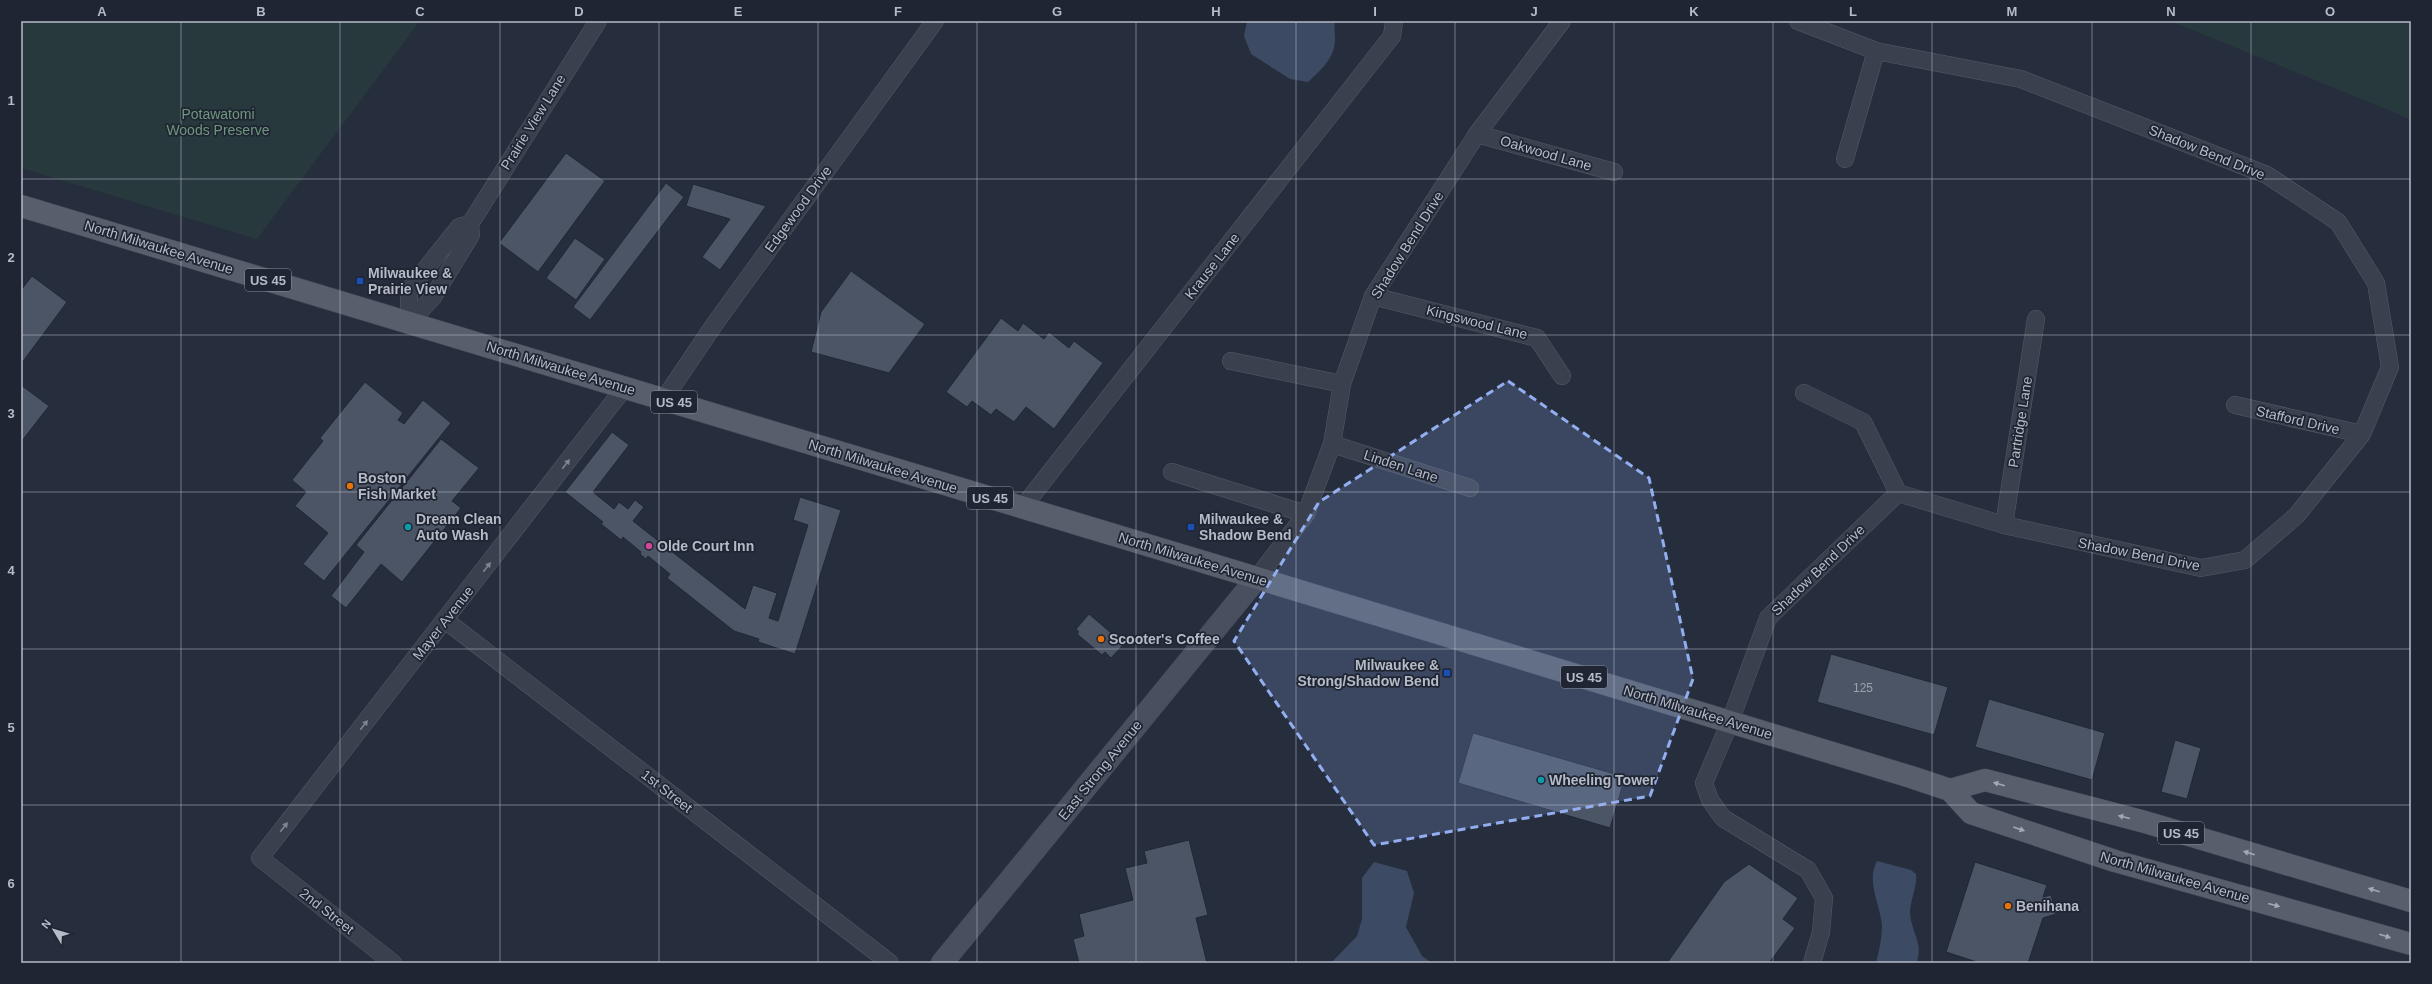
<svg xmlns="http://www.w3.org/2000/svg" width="2432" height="984" font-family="Arial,sans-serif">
	<rect width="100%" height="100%" fill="#262d3c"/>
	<path fill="#28393d" d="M 21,21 L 420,21 L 257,239 L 21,168 Z
		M 2170,21 L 2411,21 L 2411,120 L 2386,109 Z"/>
	<path fill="#3d4a64" d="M 1247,21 L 1335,21 C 1334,28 1335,33 1335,40 C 1335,58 1320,71 1308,82 L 1290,79 L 1251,54 L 1244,36 Z
		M 1877,861 L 1911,870 L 1916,874 C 1918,884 1910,900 1910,914 C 1911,925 1916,934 1918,944 C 1920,950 1918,957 1917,963 L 1876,963 C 1879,951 1882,938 1882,925 C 1880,905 1866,880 1877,861 Z
		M 1374,862 L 1407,871 L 1414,893 L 1406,927 L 1422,956 L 1432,963 L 1331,963 L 1357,936 L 1362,919 L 1362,878 Z"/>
	<path fill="#4c5565" stroke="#212734" d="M 566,153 L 605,181 L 538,272 L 499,243 Z
		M 666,183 L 684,197 L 590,320 L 573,307 Z
		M 693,184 L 766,206 L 720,270 L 702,257 L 730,219 L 686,206 Z
		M 575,238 L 605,259 L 576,300 L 546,278 Z
		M 851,271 L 925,324 L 889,373 L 811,352 L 821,312 Z
		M 32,276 L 67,302 L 21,364 L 21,290 Z
		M 1001,318 L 1018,331 L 1023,323 L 1044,339 L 1049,332 L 1069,348 L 1074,341 L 1103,363 L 1054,429 L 1026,407 L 1014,422 L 996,409 L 991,415 L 972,401 L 967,407 L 946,392 Z
		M 365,382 L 403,413 L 398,420 L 404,424 L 423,400 L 451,423 L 324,581 L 303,564 L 328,533 L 295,506 L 306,492 L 292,480 L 323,441 L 320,438 Z
		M 21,385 L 49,406 L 21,442 Z
		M 612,432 L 629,445 L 593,492 L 614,509 L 619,502 L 628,509 L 635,500 L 644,507 L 633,521 L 745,609 L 753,585 L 777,593 L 769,618 L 778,621 L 808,525 L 793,520 L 800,497 L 841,510 L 795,654 L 758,642 L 759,639 L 734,631 L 667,578 L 670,574 L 648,556 L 646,559 L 640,554 L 641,552 L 623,537 L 621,540 L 601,524 L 603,522 L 565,492 Z
		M 441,439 L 479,468 L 452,501 L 461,508 L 402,582 L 381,564 L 346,608 L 331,596 L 364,552 L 356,545 Z
		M 1089,614 L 1124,644 L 1111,658 L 1105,652 L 1102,655 L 1077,634 L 1079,632 L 1076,629 Z
		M 1831,654 L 1948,687 L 1934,735 L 1817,702 Z
		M 1989,699 L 2105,733 L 2092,780 L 1975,747 Z
		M 1473,733 L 1625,777 L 1610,828 L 1458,783 Z
		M 2175,740 L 2201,748 L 2187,799 L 2161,792 Z
		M 1189,840 L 1208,915 L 1196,918 L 1207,963 L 1079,963 L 1073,939 L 1084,936 L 1079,914 L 1133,900 L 1125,868 L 1147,863 L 1144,851 Z
		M 1975,862 L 2047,885 L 2043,897 L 2051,895 L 2056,914 L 2043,918 L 2028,963 L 1980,963 L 1946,952 Z
		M 1749,864 L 1798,898 L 1783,919 L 1795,928 L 1769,963 L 1667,963 L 1724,882 Z"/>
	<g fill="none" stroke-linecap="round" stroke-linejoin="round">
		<defs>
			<path id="street" d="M 1798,21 L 1876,51 L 2021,79 L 2267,175 L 2338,222 L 2376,283 L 2390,367 L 2362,434 L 2297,515 L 2245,560 L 2201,568 L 2004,525 L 1898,493 L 1768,618 L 1730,722 L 1704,783 L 1710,800 L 1723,818 L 1808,870 L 1824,898 L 1821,932 L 1812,963
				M 1477,134 L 1614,172
				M 1845,159 L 1876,51
				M 1373,296 L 1537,338 L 1562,376
				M 409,323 L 433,297 L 471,235 L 470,224 L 598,21
				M 409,323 L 409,290 L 459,227 L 470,224
				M 1231,361 L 1342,384
				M 1804,393 L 1863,422 L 1898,493
				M 664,399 L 716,322 L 935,21
				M 2235,405 L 2362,434
				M 1332,444 L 1470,488
				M 1172,472 L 1306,514
				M 1023,507 L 1392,36 L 1394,21
				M 2004,525 L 2036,319
				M 1257,578 L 1306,514 L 1332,444 L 1342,384 L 1373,296 L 1477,134 L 1562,21
				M 445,620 L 890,963
				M 393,963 L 260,858 L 625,387"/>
			<path id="secondary" d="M 942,963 L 1257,578"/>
			<path id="primary" d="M 21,206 L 1257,578 L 1911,777 L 1950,790 L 1971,813 L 2115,861 L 2411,944
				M 1950,790 L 1985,780 L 2145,822 L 2411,901"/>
		</defs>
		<use href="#street" stroke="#555b68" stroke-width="18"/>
		<use href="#secondary" stroke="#434956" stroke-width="23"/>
		<use href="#primary" stroke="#434956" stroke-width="23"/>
		<use href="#street" stroke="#3a404d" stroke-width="17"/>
		<use href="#secondary" stroke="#484f5f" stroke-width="22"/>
		<use href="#primary" stroke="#585f6c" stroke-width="22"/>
	</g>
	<defs><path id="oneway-solid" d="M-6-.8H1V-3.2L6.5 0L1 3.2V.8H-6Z"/></defs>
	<g fill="#7e8491">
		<use href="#oneway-solid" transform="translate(566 464) rotate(-52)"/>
		<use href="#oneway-solid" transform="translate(487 567) rotate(-52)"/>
		<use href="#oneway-solid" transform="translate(364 725) rotate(-52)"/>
		<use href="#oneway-solid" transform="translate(284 827) rotate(-52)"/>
	</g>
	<g fill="#a3a9b6">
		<use href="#oneway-solid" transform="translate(1999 784) rotate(-164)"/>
		<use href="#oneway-solid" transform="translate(2124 817) rotate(-166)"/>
		<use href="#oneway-solid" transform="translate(2019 829) rotate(19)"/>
		<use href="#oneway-solid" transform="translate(2249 853) rotate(-163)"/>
		<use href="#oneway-solid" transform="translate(2374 890) rotate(-163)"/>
		<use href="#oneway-solid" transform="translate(2274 905) rotate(15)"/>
		<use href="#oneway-solid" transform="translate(2385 936) rotate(17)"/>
	</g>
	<path fill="#92aef0" fill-opacity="0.2" stroke="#92aef0" stroke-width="3" stroke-dasharray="8 5" stroke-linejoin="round" d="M 1508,381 L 1649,478 L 1693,679 L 1650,796 L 1374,845 L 1234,641 L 1319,502 Z"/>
	<path fill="none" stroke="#b6bbc8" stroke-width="1" stroke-opacity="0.55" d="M 181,21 L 181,963M 340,21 L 340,963M 500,21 L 500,963M 659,21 L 659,963M 818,21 L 818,963M 977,21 L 977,963M 1136,21 L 1136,963M 1296,21 L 1296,963M 1455,21 L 1455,963M 1614,21 L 1614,963M 1773,21 L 1773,963M 1932,21 L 1932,963M 2092,21 L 2092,963M 2251,21 L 2251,963M 21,179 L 2411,179M 21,335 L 2411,335M 21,492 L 2411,492M 21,649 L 2411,649M 21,805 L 2411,805"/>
	<g fill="#1a4fb4" stroke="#1f2532" stroke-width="1.5">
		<rect x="356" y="277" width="8" height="8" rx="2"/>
		<rect x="1187" y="523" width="8" height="8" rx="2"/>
		<rect x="1443" y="669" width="8" height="8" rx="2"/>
	</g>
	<g fill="#e8710a" stroke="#1f2532" stroke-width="1.5">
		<circle cx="350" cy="486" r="4"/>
		<circle cx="1101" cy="639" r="4"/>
		<circle cx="2008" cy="906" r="4"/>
	</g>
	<g fill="#0f9aa8" stroke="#1f2532" stroke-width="1.5">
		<circle cx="408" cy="527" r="4"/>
		<circle cx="1541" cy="780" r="4"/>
	</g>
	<circle fill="#d1479c" stroke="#1f2532" stroke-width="1.5" cx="649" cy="546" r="4"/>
	<g text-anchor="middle" stroke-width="3.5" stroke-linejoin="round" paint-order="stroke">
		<g font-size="12" fill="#9ca2af">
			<text x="1863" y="692">125</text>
		</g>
		<g fill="#1f2532" stroke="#898e9b" stroke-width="1">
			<rect x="245" y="269" width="46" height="22" rx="3"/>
			<rect x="651" y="391" width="46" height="22" rx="3"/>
			<rect x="967" y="487" width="46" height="22" rx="3"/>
			<rect x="1561" y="666" width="46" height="22" rx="3"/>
			<rect x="2158" y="822" width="46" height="22" rx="3"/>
		</g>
		<g font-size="13" font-weight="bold" fill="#b6bbc8">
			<text x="268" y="285">US 45</text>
			<text x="674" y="407">US 45</text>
			<text x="990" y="503">US 45</text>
			<text x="1584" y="682">US 45</text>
			<text x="2181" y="838">US 45</text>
		</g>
		<g font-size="14" fill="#6e977b" stroke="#1f2532">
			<text x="218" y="119">Potawatomi<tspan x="218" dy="16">Woods Preserve</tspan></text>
		</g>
		<g font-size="14" fill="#b6bbc8" stroke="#1f2532">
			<text transform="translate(533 122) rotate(-58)" y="5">Prairie View Lane</text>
			<text transform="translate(2207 152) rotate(22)" y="5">Shadow Bend Drive</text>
			<text transform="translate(1546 153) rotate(16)" y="5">Oakwood Lane</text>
			<text transform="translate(798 209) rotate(-54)" y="5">Edgewood Drive</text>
			<text transform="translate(1407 245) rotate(-58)" y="5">Shadow Bend Drive</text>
			<text transform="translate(159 247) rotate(17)" y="5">North Milwaukee Avenue</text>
			<text transform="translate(1212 266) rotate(-52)" y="5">Krause Lane</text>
			<text transform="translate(1477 322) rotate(14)" y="5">Kingswood Lane</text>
			<text transform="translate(561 368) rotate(17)" y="5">North Milwaukee Avenue</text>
			<text transform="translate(2298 420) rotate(13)" y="5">Stafford Drive</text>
			<text transform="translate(2020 422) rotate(-81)" y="5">Partridge Lane</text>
			<text transform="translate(883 466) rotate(17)" y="5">North Milwaukee Avenue</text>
			<text transform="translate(1401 466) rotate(18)" y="5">Linden Lane</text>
			<text transform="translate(2139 554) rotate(11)" y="5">Shadow Bend Drive</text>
			<text transform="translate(1193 559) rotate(17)" y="5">North Milwaukee Avenue</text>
			<text transform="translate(1818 570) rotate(-44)" y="5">Shadow Bend Drive</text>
			<text transform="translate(443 623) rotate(-52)" y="5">Mayer Avenue</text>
			<text transform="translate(1698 712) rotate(17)" y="5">North Milwaukee Avenue</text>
			<text transform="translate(1100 770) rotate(-51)" y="5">East Strong Avenue</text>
			<text transform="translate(667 791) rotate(38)" y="5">1st Street</text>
			<text transform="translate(2175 877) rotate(16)" y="5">North Milwaukee Avenue</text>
			<text transform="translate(327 911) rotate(38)" y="5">2nd Street</text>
		</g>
		<g font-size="14" font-weight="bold" fill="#b6bbc8" stroke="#1f2532" text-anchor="start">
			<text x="368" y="278">Milwaukee &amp;<tspan x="368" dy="16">Prairie View</tspan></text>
			<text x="358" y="483">Boston<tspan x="358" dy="16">Fish Market</tspan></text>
			<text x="416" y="524">Dream Clean<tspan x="416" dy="16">Auto Wash</tspan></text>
			<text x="1199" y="524">Milwaukee &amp;<tspan x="1199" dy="16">Shadow Bend</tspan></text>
			<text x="657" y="551">Olde Court Inn</text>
			<text x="1109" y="644">Scooter's Coffee</text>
			<text x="1439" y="670" text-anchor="end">Milwaukee &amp;<tspan x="1439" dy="16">Strong/Shadow Bend</tspan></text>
			<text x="1549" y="785">Wheeling Tower</text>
			<text x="2016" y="911">Benihana</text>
		</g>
	</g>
	<rect width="2432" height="984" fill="none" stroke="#1f2532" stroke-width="44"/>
	<g transform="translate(54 930) rotate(308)" stroke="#1f2532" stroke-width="3" paint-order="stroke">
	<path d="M0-3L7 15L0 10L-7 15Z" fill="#b6bbc8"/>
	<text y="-6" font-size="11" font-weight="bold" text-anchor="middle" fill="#b6bbc8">N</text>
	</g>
	<rect x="22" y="22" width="2388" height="940" fill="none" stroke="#b6bbc8" stroke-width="1.5"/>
	<g font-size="13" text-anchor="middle" font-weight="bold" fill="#b6bbc8">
		<text x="102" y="16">A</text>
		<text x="261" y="16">B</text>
		<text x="420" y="16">C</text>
		<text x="579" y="16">D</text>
		<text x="738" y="16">E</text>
		<text x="898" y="16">F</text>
		<text x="1057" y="16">G</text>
		<text x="1216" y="16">H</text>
		<text x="1375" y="16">I</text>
		<text x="1534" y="16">J</text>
		<text x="1694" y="16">K</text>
		<text x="1853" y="16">L</text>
		<text x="2012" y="16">M</text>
		<text x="2171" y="16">N</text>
		<text x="2330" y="16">O</text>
		<text x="11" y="105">1</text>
		<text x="11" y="262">2</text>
		<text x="11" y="418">3</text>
		<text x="11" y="575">4</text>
		<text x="11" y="732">5</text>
		<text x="11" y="888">6</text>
	</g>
</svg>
